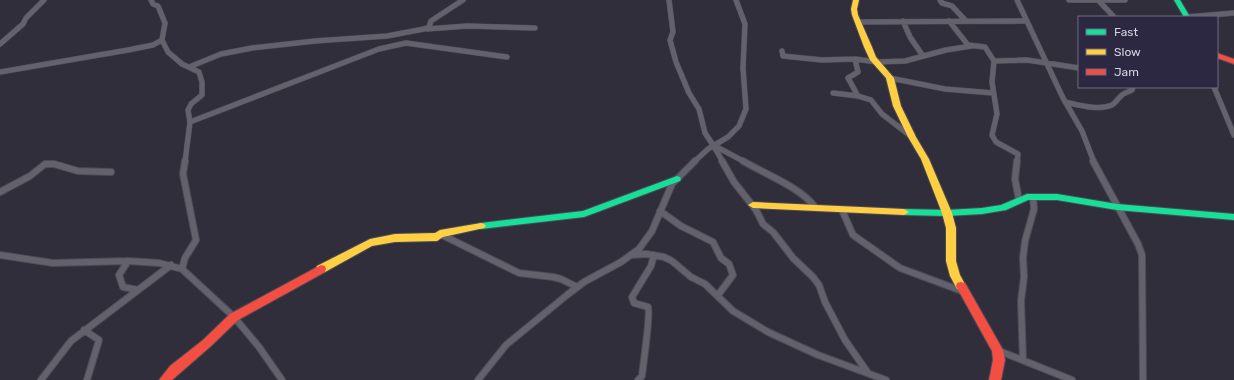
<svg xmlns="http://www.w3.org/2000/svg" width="1234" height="380" font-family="Rubik,sans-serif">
	<rect width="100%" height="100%" fill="#302e3b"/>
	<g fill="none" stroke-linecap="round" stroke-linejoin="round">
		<defs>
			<path id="street-far1" d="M 151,0 L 153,4 L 158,6 L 165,23 L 162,40 L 168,52 L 182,64 L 199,72 L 202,82 L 202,95 L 191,104 L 188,110 L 190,122 L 185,162
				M 669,0 L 673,32 L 670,40 L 676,62 L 689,93 L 699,109 L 705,133 L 713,145 L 745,162
				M 940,0 L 942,3 L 952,6 L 966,21
				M 1017,0 L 1063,98 L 1082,131 L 1094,162
				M 1069,0 L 1125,0
				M 1098,0 L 1114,17
				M 1187,17 L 1234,13
				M 903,21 L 910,37 L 923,56
				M 949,21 L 968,45 L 985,47 L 994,61 L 992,82 L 997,114 L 992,135 L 996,142 L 1018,154 L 1017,162
				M 859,22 L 1027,21
				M 427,29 L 467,26 L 535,28
				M 0,44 L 23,24 L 26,18 L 44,0
				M 782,51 L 783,56 L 822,60 L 855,59 L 877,62 L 905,61 L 946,50 L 971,46
				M 855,59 L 858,72 L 848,78 L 858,96
				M 994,61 L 1027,60 L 1079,68
				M 189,67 L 221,54 L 252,48 L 315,41 L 387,36 L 424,29 L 429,27 L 431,21 L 463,0
				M 0,72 L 128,50 L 153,45 L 162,40
				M 890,78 L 945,89 L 993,93
				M 1214,87 L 1234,135
				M 833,93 L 858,96 L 871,100 L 882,114 L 912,137
				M 1065,102 C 1079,105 1098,111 1112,105 C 1117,102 1117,99 1121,96 C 1123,93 1129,92 1132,90 L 1133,87
				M 190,122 L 379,49 L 406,43 L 507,57
				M 713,145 L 723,162
				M 694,162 L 708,149 L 728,137 L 739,126 L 746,109 L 743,68 L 745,24 L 736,0"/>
			<path id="street" d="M 722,161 L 734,182 L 756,210 L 763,224 L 773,232 L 793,258 L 813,277 L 819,285 L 825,302 L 845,340 L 868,373
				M 743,161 C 765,174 800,187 815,207
				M 1017,161 L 1015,179 L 1019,200
				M 1093,161 L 1138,244 L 1142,255 L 1143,380
				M 0,192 L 30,176 L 45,164 L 54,164 L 78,171 L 111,172
				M 842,210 L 853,235 L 900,268 L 962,291
				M 660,211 L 681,226 L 713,242 L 721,258 L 729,264 L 733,275 L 718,295
				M 440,234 L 519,273 L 553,277 L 561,279 L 577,287
				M 0,255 L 53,263 L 128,261 L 159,263 L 182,269 L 234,317 L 259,347 L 282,380
				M 631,255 L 646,254 L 664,257 L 672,261 L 691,277 L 705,284 L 733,311 L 768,332 L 818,355 L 886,380
				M 128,261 L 119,275 L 123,287 L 138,290
				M 182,269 L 185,258 L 196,240 L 183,174 L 185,161
				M 84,330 L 99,340 L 87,380
				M 997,350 L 1072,380
				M 1023,360 L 1021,301 L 1024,277 L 1023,258 L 1025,241 L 1034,209 L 1033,197
				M 41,380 L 71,341 L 171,265
				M 478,380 L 506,345 L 567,295 L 584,282 L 621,262 L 639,249 L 652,231 L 672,184 L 695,161
				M 638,380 L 642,376 C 643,365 651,313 648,307 L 634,303 L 632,297 L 651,266 L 654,255"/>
			<path id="fast" d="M 1174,0 L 1180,0 L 1190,17 L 1184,17 Z
				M 677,176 L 680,177 L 681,179 L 680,181 L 584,217 L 481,229 L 478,228 L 476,226 L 478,224 L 481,223 L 583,211 Z
				M 1027,194 L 1057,194 L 1117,204 L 1234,214 L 1234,220 L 1117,210 L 1057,200 L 1028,200 L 1006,210 L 982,214 L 947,216 L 904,215 L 899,212 L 904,209 L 947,210 L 982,208 L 1001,205 Z"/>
			<path id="slow" d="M 853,0 L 859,0 L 857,9 L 858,15 L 872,47 L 876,57 L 894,78 L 901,106 L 916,137 L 929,159 L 952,213 L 956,228 L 956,261 L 960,275 L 966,286 L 965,289 L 961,290 L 957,289 L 950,276 L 946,261 L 946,228 L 942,213 L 921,159 L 908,137 L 893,106 L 886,78 L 870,60 L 864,47 L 852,15 L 851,9 Z
				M 753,202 L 904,209 L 909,212 L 904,215 L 753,208 L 748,205 Z
				M 481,223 L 484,224 L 486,226 L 484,228 L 443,237 L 437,241 L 395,242 L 372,246 L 325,272 L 321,273 L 317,272 L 316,269 L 317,266 L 370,239 L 395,234 L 435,233 L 440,230 Z"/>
			<path id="jam" d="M 1217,53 L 1234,59 L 1234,64 L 1217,58 Z
				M 321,265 L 325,266 L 326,269 L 325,272 L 238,320 L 211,346 L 172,380 L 159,380 L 170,366 L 203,340 L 230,314 Z
				M 961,282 L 965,283 L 1003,350 L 1005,360 L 1001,380 L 989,380 L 993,360 L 992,351 L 956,286 L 957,283 Z"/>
		</defs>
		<use href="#street-far1" stroke="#4d4b57" stroke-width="6"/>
		<use href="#street" stroke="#4d4b57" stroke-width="8"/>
		<use href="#fast" stroke="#4d4b57" stroke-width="2"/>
		<use href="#slow" stroke="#4d4b57" stroke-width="2"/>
		<use href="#jam" stroke="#4d4b57" stroke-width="2"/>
		<use href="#street-far1" stroke="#63616c" stroke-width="5"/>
		<use href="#street" stroke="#63616c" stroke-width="6"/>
		<use href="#fast" fill="#16e098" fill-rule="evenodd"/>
		<use href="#slow" fill="#ffcf43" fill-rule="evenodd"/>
		<use href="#jam" fill="#f24e42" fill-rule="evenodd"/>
	</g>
	<rect x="1078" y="16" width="140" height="72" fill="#2c2841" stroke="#6e6b81"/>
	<rect x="1086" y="29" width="20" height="6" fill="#16e098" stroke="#6e6b81"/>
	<text x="1114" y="36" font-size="12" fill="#d2d0e1">Fast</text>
	<rect x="1086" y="49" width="20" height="6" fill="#ffcf43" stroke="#6e6b81"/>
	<text x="1114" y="56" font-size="12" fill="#d2d0e1">Slow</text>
	<rect x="1086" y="69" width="20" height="6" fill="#f24e42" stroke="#6e6b81"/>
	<text x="1114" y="76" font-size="12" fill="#d2d0e1">Jam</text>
</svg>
